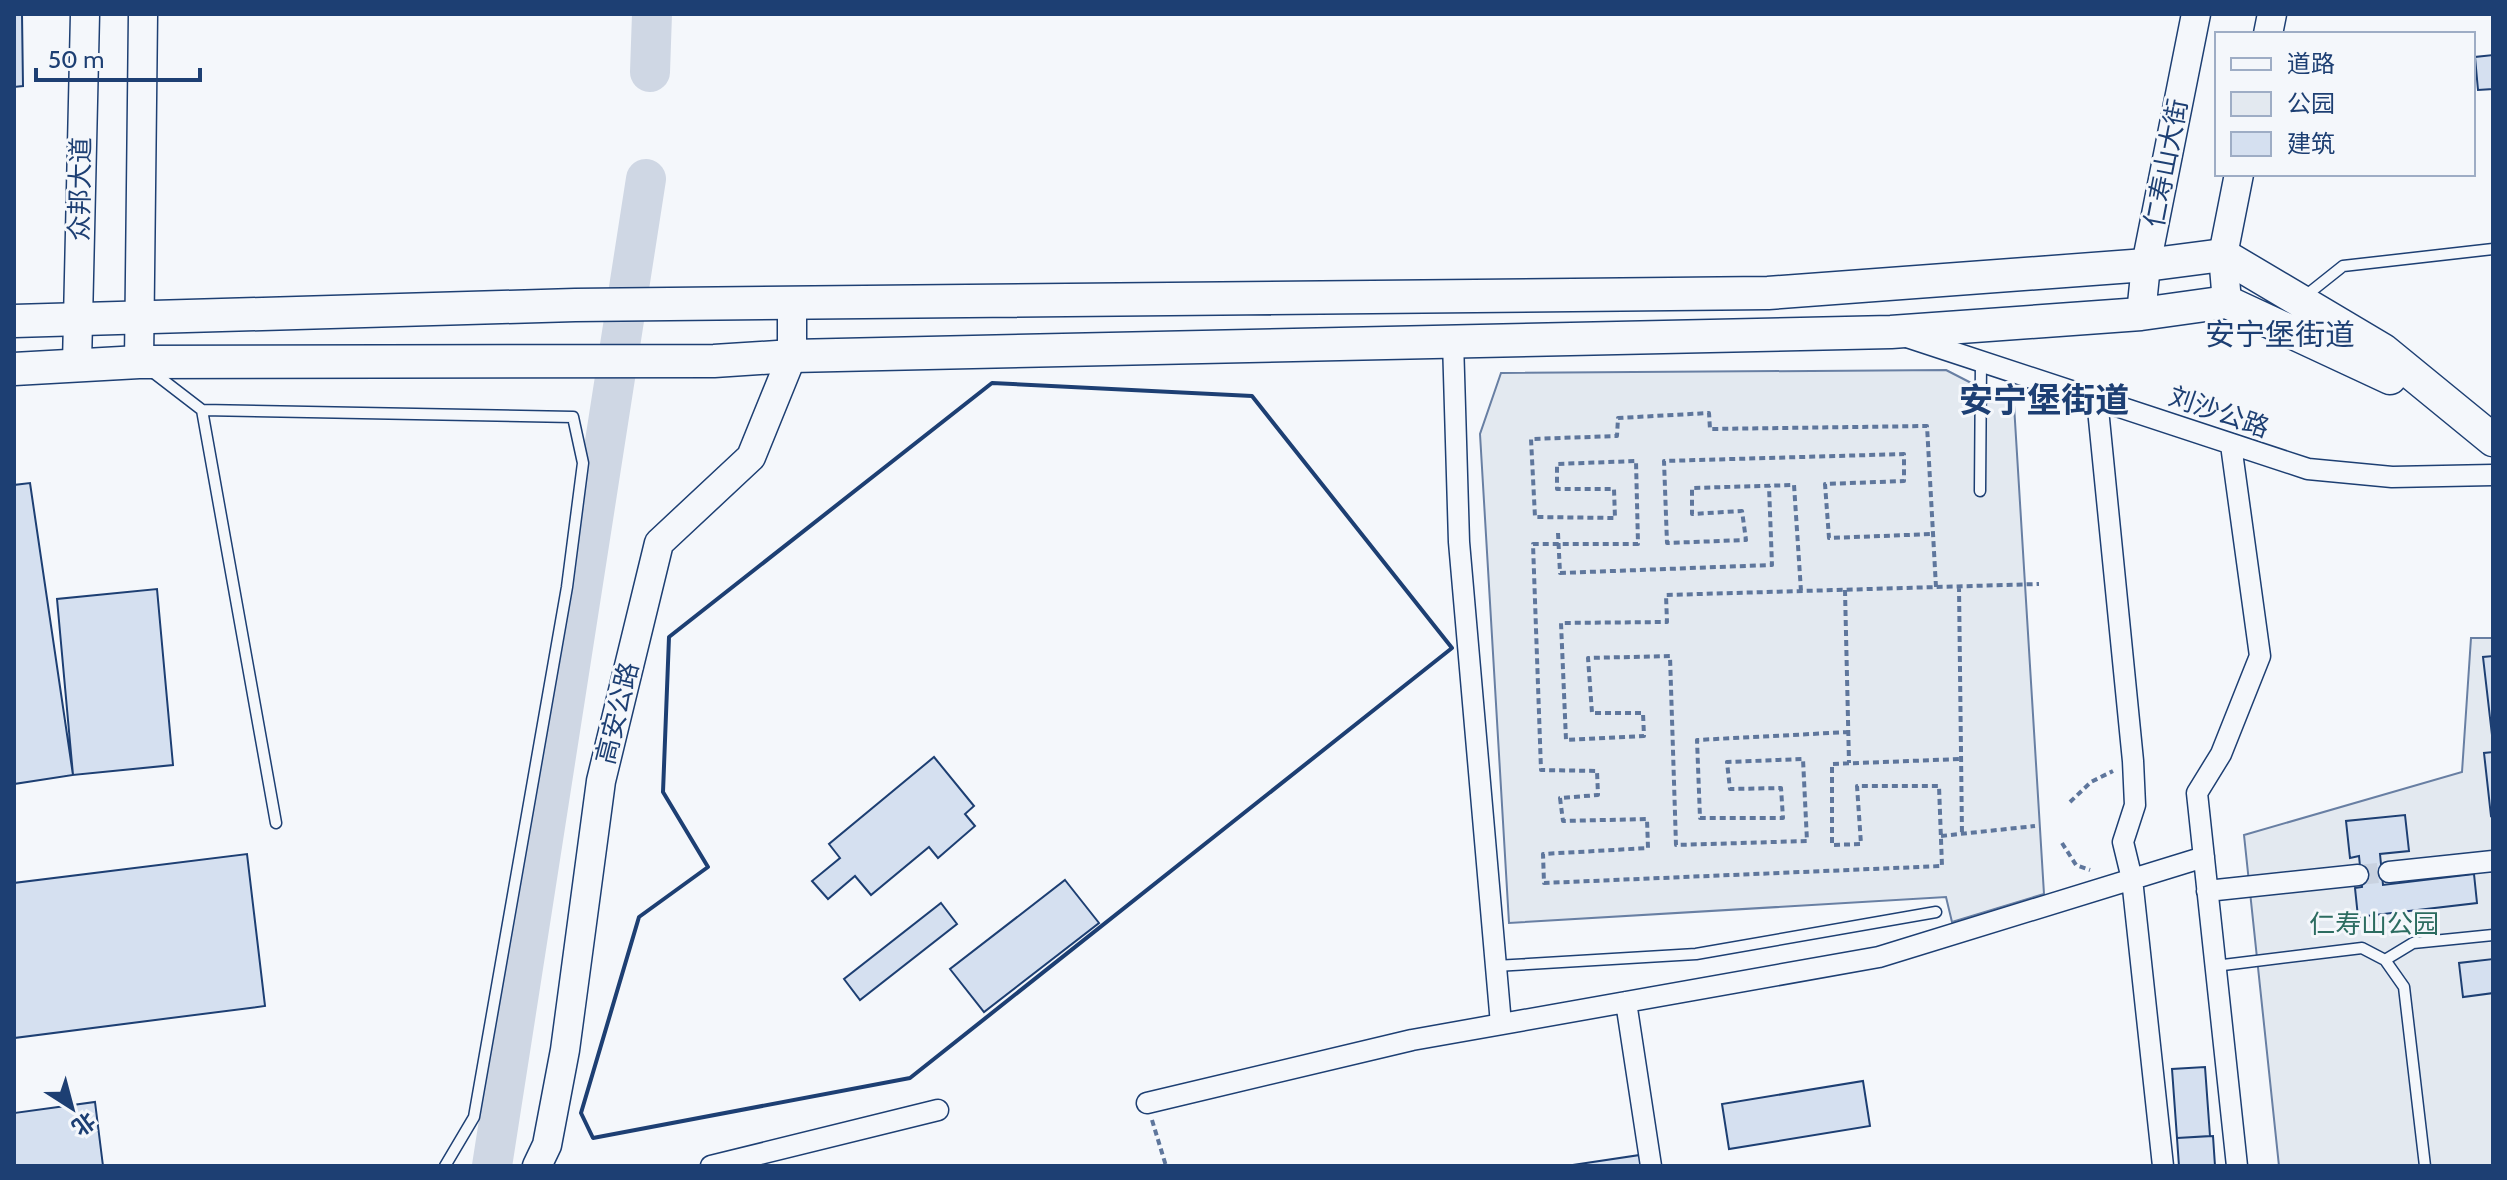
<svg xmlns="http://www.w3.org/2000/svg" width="2507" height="1180" font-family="Cabin,'Noto Sans SC',sans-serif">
	<rect width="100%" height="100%" fill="#f4f7fb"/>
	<path fill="#e3e9f0" stroke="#687fa3" stroke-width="2" d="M 1946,370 L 2014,405 L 2044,894 L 1952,922 L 1946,897 L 1509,923 L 1480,434 L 1501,373 Z
		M 2471,638 L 2493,638 L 2493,1166 L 2279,1166 L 2244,835 L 2462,772 Z"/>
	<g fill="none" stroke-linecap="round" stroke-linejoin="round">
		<path stroke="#cfd7e4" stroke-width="40" d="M 650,72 L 652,14
			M 492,1166 L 646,179"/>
	</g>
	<path fill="#d5e0f0" stroke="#1d3f73" stroke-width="2" d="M 14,14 L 22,14 L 23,86 L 14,87 Z
		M 2493,55 L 2493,89 L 2478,90 L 2475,57 Z
		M 30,483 L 73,775 L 14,784 L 14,485 Z
		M 157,589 L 173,765 L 73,775 L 57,599 Z
		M 2493,656 L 2493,735 L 2492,735 L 2483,657 Z
		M 2493,752 L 2493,815 L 2491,816 L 2484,753 Z
		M 934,757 L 974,806 L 965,814 L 975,826 L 938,858 L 929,847 L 871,895 L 855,876 L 828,899 L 812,881 L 840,858 L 829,844 Z
		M 2405,815 L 2409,851 L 2380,854 L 2383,885 L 2474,874 L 2477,903 L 2358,917 L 2355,888 L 2362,887 L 2359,856 L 2350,858 L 2346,821 Z
		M 247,854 L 265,1006 L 14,1038 L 14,883 Z
		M 1065,880 L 1099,923 L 984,1012 L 950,969 Z
		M 941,903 L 957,924 L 860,1000 L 844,979 Z
		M 2493,959 L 2493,993 L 2463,997 L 2459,963 Z
		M 2205,1067 L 2210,1136 L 2177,1138 L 2172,1069 Z
		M 1863,1081 L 1870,1126 L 1729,1149 L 1722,1104 Z
		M 95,1102 L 103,1166 L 14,1166 L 14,1113 Z
		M 2213,1136 L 2215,1166 L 2179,1166 L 2177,1138 Z
		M 1640,1155 L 1642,1166 L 1566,1166 Z"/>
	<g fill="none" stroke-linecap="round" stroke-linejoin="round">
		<path stroke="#c9d2e0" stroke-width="20" stroke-dasharray="20 10" stroke-linecap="butt" d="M 2358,875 L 2389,872"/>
		<defs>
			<path id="lane" d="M 2304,297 L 2343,266 L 2493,249
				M 150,370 L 202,410 L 276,823
				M 202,410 L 573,417 L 583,463 L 567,587 L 474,1117 L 445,1166
				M 1980,491 L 1981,361
				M 2385,960 L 2413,943 L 2493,935
				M 1495,966 L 1696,954 L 1936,912
				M 2215,966 L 2362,948 L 2385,960 L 2404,987 L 2425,1166"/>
			<path id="street" d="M 1907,337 L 2308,469 L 2392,477 L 2493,475
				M 1453,341 L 1459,542 L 1501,1024
				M 2097,399 L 2133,761 L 2135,805 L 2123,842 L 2132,879 L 2163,1166
				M 2231,445 L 2260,656 L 2221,754 L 2197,793 L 2237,1166
				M 2389,872 L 2493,861
				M 2207,891 L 2358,875
				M 1626,1002 L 1651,1166
				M 1147,1103 L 1412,1040 L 1879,957 L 2204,857
				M 711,1166 L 938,1110"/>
			<path id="secondary" d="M 2268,34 L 2272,14
				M 2227,302 L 2223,255 L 2239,174
				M 2141,314 L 2146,265 L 2196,14
				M 139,362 L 143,14
				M 77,364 L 85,14
				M 537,1166 L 547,1145 L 565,1050 L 601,781 L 659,543 L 751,457 L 792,356 L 792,305"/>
			<path id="primary" d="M 14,321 L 575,305 L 1768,293 L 2146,265 L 2223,255 L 2383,350 L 2493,440
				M 14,369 L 139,362 L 714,361 L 792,356 L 1891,332 L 2141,314 L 2227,302 L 2390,378"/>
		</defs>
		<use href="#lane" stroke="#1d3f73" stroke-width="13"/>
		<use href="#street" stroke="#1d3f73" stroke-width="23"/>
		<use href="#secondary" stroke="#1d3f73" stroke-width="31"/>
		<use href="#primary" stroke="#1d3f73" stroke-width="35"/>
		<path stroke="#5e769c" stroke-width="4" stroke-dasharray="6 4" stroke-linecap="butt" d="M 1558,533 L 1560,573 L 1772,565 L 1769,486
			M 1959,586 L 1962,835
			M 1936,587 L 1927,426 L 1710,429 L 1709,413 L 1618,418 L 1617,436 L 1531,439 L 1535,517 L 1615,518 L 1614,489 L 1557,489 L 1557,464 L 1636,461 L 1638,544 L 1533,544 L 1541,770 L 1597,771 L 1598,795 L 1560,798 L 1563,821 L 1647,819 L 1648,848 L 1543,854 L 1544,883 L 1942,866 L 1939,786 L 1857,786 L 1861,844 L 1832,845 L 1832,764 L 1961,759
			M 1845,590 L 1849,763
			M 1801,591 L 1794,485 L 1692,488 L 1692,514 L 1742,511 L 1746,540 L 1667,543 L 1664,461 L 1904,454 L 1904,481 L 1825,484 L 1829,538 L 1933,534
			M 1849,732 L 1697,740 L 1700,818 L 1783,818 L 1781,788 L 1730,789 L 1727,762 L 1803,759 L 1807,841 L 1676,845 L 1670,656 L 1588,658 L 1592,713 L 1643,713 L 1644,736 L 1566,740 L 1561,623 L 1667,622 L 1666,595 L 2039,584
			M 2070,802 L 2091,782 L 2113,771
			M 1941,836 L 2035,826
			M 2062,843 L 2076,865 L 2090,870
			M 1152,1120 L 1166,1166"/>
		<use href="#lane" stroke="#f4f7fb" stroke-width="10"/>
		<use href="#street" stroke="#f4f7fb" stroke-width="20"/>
		<use href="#secondary" stroke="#f4f7fb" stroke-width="28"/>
		<use href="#primary" stroke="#f4f7fb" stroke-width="32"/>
		<path stroke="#1d3f73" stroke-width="4" d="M 992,383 L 1252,396 L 1452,648 L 910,1078 L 593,1138 L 581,1113 L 639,917 L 708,867 L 663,792 L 669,637 Z"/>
	</g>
	<g text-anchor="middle" stroke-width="6" stroke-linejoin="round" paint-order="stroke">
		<g font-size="26" fill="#1d3f73" stroke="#f4f7fb">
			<text transform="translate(2166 163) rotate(-79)" y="9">仁寿山大街</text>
			<text transform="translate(80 189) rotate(-89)" y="9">众邦大道</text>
			<text transform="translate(2219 412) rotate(19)" y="9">刘沙公路</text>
			<text transform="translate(617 713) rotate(-76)" y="9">高安公路</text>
		</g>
		<g font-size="26" fill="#2c6c60" stroke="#f4f7fb">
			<text x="2374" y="933">仁寿山公园</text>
		</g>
		<g font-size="30" fill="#1d3f73" stroke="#f4f7fb">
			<text x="2280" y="345">安宁堡街道</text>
		</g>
		<g font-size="34" font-weight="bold" fill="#1d3f73" stroke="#f4f7fb">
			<text x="2044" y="412">安宁堡街道</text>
		</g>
	</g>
	<rect width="2507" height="1180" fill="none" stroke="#1d3f73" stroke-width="32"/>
	<rect x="2215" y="32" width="260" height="144" fill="#f4f7fb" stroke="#9eadc5" stroke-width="2"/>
	<rect x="2231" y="58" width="40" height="12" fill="#f4f7fb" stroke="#9eadc5" stroke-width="2"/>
	<text x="2287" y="72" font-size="24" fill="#1d3f73">道路</text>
	<rect x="2231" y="92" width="40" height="24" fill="#e3e9f0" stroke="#9eadc5" stroke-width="2"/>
	<text x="2287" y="112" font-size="24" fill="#1d3f73">公园</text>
	<rect x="2231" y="132" width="40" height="24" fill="#d5e0f0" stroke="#9eadc5" stroke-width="2"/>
	<text x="2287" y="152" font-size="24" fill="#1d3f73">建筑</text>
	<g transform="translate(72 1108) rotate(144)" stroke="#f4f7fb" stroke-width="6" paint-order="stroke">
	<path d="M0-6L14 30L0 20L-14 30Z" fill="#1d3f73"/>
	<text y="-12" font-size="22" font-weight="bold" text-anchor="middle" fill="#1d3f73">北</text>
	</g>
	<path d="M36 68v12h164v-12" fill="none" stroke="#1d3f73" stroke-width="4"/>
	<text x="48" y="68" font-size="24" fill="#1d3f73" stroke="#f4f7fb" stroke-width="6" paint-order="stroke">50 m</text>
</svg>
